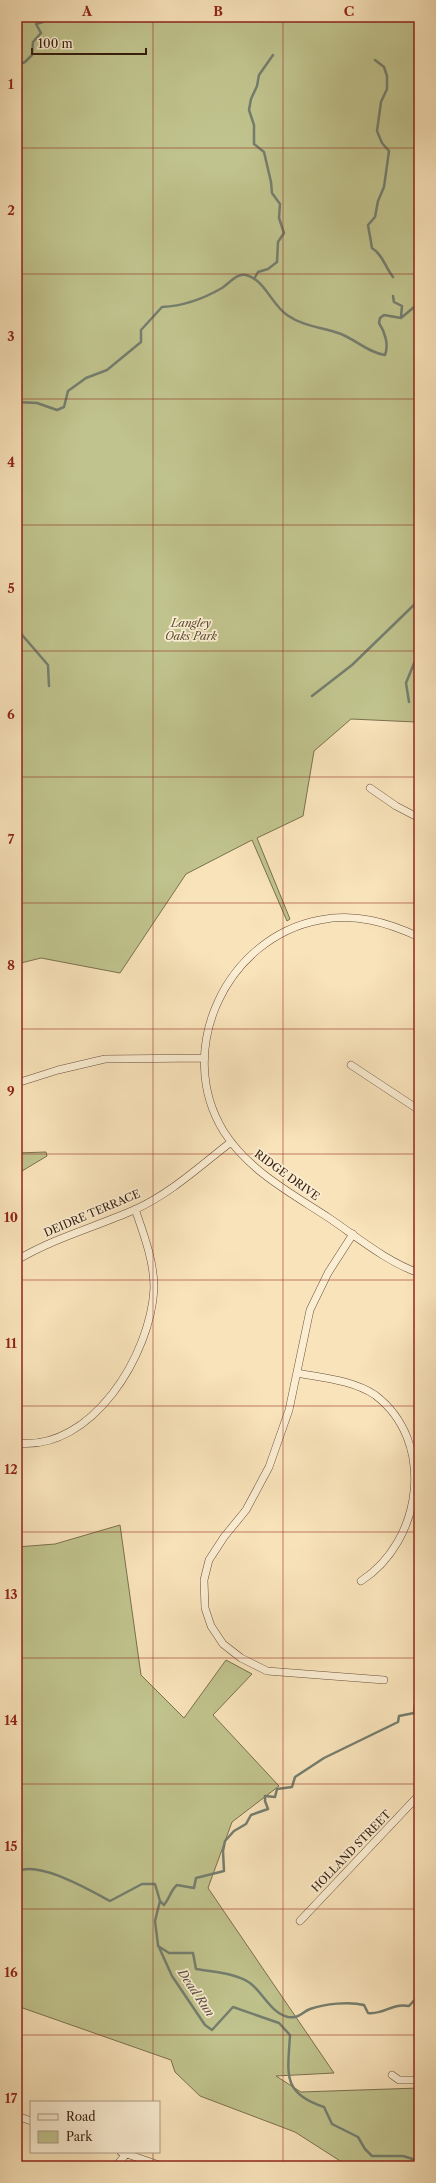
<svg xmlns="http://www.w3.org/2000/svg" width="436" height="2183" font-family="'Libre Caslon Text',serif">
	<rect width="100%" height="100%" fill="#f9e3ba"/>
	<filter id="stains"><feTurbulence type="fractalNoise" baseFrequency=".005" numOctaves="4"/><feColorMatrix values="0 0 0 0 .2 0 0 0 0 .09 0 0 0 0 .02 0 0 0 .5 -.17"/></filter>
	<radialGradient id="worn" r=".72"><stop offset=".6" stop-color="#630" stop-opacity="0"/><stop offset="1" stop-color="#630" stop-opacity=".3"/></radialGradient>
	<path fill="#c0c38d" stroke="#7b704e" d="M 17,17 L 419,17 L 419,736 L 416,722 L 351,719 L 314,751 L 303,816 L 257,838 L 290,919 L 287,921 L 252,840 L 186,874 L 120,973 L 41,958 L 17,964 Z
		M 46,1152 L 47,1156 L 17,1174 L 17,1153 Z
		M 120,1525 L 141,1675 L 184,1718 L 226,1660 L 252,1674 L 213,1715 L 279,1786 L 232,1822 L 208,1888 L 334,2073 L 276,2076 L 301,2092 L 419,2088 L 419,2166 L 348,2166 L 295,2132 L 200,2096 L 175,2072 L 171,2060 L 17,2006 L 17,1547 L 55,1544 Z"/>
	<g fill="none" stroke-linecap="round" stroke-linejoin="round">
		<path stroke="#747e6f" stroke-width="2.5" d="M 375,60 L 384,67 L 387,76 L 387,89 L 381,102 L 377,131 L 382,143 L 389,151 L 384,187 L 378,201 L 375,217 L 368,225 L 372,248 C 383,255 385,267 393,277
			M 17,65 L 25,62 L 32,55 L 33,42 L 41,33 L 36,24 L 43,22 L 46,17
			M 254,279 L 258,272 L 268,269 L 277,262 L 278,242 L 284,233 L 279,218 L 280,204 L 272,193 L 271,182 L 264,152 L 254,144 L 254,125 L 249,110 L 251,99 L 257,86 L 259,75 L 273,55
			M 393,296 L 394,302 L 402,306 L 401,317
			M 17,402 L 37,403 L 57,410 L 64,407 L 68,391 L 86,378 L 107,370 L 141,342 L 141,330 L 162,307 C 184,306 203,299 222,288 C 230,283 236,273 246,275 C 264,279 272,305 287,315 C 304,327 323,327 341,334 C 356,340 369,353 385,355 C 389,345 385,332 379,323 L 380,318 L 384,315 L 401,318 L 419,303
			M 17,629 L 48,665 L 49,686
			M 312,696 L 352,665 L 419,600
			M 409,702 L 406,683 L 419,651
			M 17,1872 C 37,1859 91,1891 110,1901 L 142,1884 L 155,1884 L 160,1901 L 155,1921 L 158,1945 L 172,1976 L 205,2025 L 212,2030 L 233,2007 L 279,2023 L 290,2035 C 288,2073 281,2093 324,2107 L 332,2124 L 358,2137 L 365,2149 L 372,2156 L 403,2156 L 419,2161
			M 160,1901 L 164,1905 C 170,1898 170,1891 177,1885 L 194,1888 L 196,1878 L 224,1871 L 223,1851 L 225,1841 L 234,1831 L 246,1824 L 251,1815 L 268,1809 L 265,1801 L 265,1796 L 275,1797 L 277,1789 L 292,1787 L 295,1777 L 324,1758 L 398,1722 L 399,1716 L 414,1713 L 415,1705 L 419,1703
			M 158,1946 L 169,1953 L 193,1953 L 196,1969 C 213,1972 236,1973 250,1983 C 263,1993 271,2013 288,2017 C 299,2019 302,2012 310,2009 C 325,2004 349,2001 364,2005 L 368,2013 C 385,2015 390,2003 409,2006 L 419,1995"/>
		<defs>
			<path id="minor" d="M 370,788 L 396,806 L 419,818
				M 419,937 C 387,922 355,913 320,920 C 227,937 173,1050 224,1132 C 249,1171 291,1193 329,1218 C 357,1237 387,1262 419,1273
				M 351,1065 L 419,1110
				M 17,1083 L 58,1070 L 105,1059 L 204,1058
				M 353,1234 L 328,1273 L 310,1310 L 289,1410 L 269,1467 L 246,1510 L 224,1537 L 209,1560 L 204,1580 L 205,1608 L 211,1626 L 223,1644 L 241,1658 L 267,1671 L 384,1680
				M 17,1260 C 54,1238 95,1227 134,1210 C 170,1194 200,1166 231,1142
				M 297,1373 C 323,1378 352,1380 375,1395 C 436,1441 423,1541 361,1581
				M 17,1443 C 92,1452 151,1354 154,1288 C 154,1261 144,1235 135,1209
				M 300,1921 L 419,1795
				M 392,2075 L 399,2080 L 419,2080
				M 17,2116 L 31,2121
				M 121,2152 L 162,2166
				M 116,2166 L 126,2154"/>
		</defs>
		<use href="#minor" stroke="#674e3a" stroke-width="8"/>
		<use href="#minor" stroke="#fbedd2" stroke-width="7"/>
	</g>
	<path fill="none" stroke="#8f2418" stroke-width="1" stroke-opacity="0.55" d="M 153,17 L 153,2102M 283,17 L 283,2166M 17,148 L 419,148M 17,274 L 419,274M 17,399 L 419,399M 17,525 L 419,525M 17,651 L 419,651M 17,777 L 419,777M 17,903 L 419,903M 17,1029 L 419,1029M 17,1154 L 419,1154M 17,1280 L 419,1280M 17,1406 L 419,1406M 17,1532 L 419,1532M 17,1658 L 419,1658M 17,1784 L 419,1784M 17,1909 L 419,1909M 17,2035 L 419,2035M 153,2152 L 153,2166"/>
	<g text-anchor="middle" stroke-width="3.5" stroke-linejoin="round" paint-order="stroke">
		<g font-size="11" font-style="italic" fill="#5f4f35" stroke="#fbedd2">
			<text x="191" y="627">Langley<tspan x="191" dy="13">Oaks Park</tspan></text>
		</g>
		<g font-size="11" fill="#361d0f" stroke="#fbedd2">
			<text transform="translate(287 1175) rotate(36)" y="4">RIDGE DRIVE</text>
			<text transform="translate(92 1213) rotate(-23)" y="4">DEIDRE TERRACE</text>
			<text transform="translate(351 1851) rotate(-46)" y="4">HOLLAND STREET</text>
		</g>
		<g font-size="12" font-style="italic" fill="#554d3f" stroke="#fbedd2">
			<text transform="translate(196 1993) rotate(56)" y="4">Dead Run</text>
		</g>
	</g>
	<rect width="436" height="2183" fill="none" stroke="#f9e3ba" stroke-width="44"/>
	<rect x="30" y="2101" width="130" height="52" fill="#fbedd2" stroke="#ac9a84"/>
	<rect x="38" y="2114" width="20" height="6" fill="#fbedd2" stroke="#ac9a84"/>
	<text x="66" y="2121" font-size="12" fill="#361d0f">Road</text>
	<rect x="38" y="2131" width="20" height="12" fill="#c0c38d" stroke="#ac9a84"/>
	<text x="66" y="2141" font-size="12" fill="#361d0f">Park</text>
	<path d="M32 48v6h114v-6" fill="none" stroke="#361d0f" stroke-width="2"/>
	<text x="38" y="48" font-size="12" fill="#361d0f" stroke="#fbedd2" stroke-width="3" paint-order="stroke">100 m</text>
	<rect x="22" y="22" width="392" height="2139" fill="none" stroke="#8f2418" stroke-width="1.5"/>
	<g font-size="13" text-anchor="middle" font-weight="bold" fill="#8f2418">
		<text x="87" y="16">A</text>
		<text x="218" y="16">B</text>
		<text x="349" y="16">C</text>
		<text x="11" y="89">1</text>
		<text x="11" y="215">2</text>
		<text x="11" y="341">3</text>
		<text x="11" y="467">4</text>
		<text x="11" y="593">5</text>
		<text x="11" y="719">6</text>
		<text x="11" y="844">7</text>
		<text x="11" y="970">8</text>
		<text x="11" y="1096">9</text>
		<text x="11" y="1222">10</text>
		<text x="11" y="1348">11</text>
		<text x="11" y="1474">12</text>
		<text x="11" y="1599">13</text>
		<text x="11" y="1725">14</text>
		<text x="11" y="1851">15</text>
		<text x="11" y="1977">16</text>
		<text x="11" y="2103">17</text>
	</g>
	<rect width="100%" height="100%" filter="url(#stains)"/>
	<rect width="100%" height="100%" fill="url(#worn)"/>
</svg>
